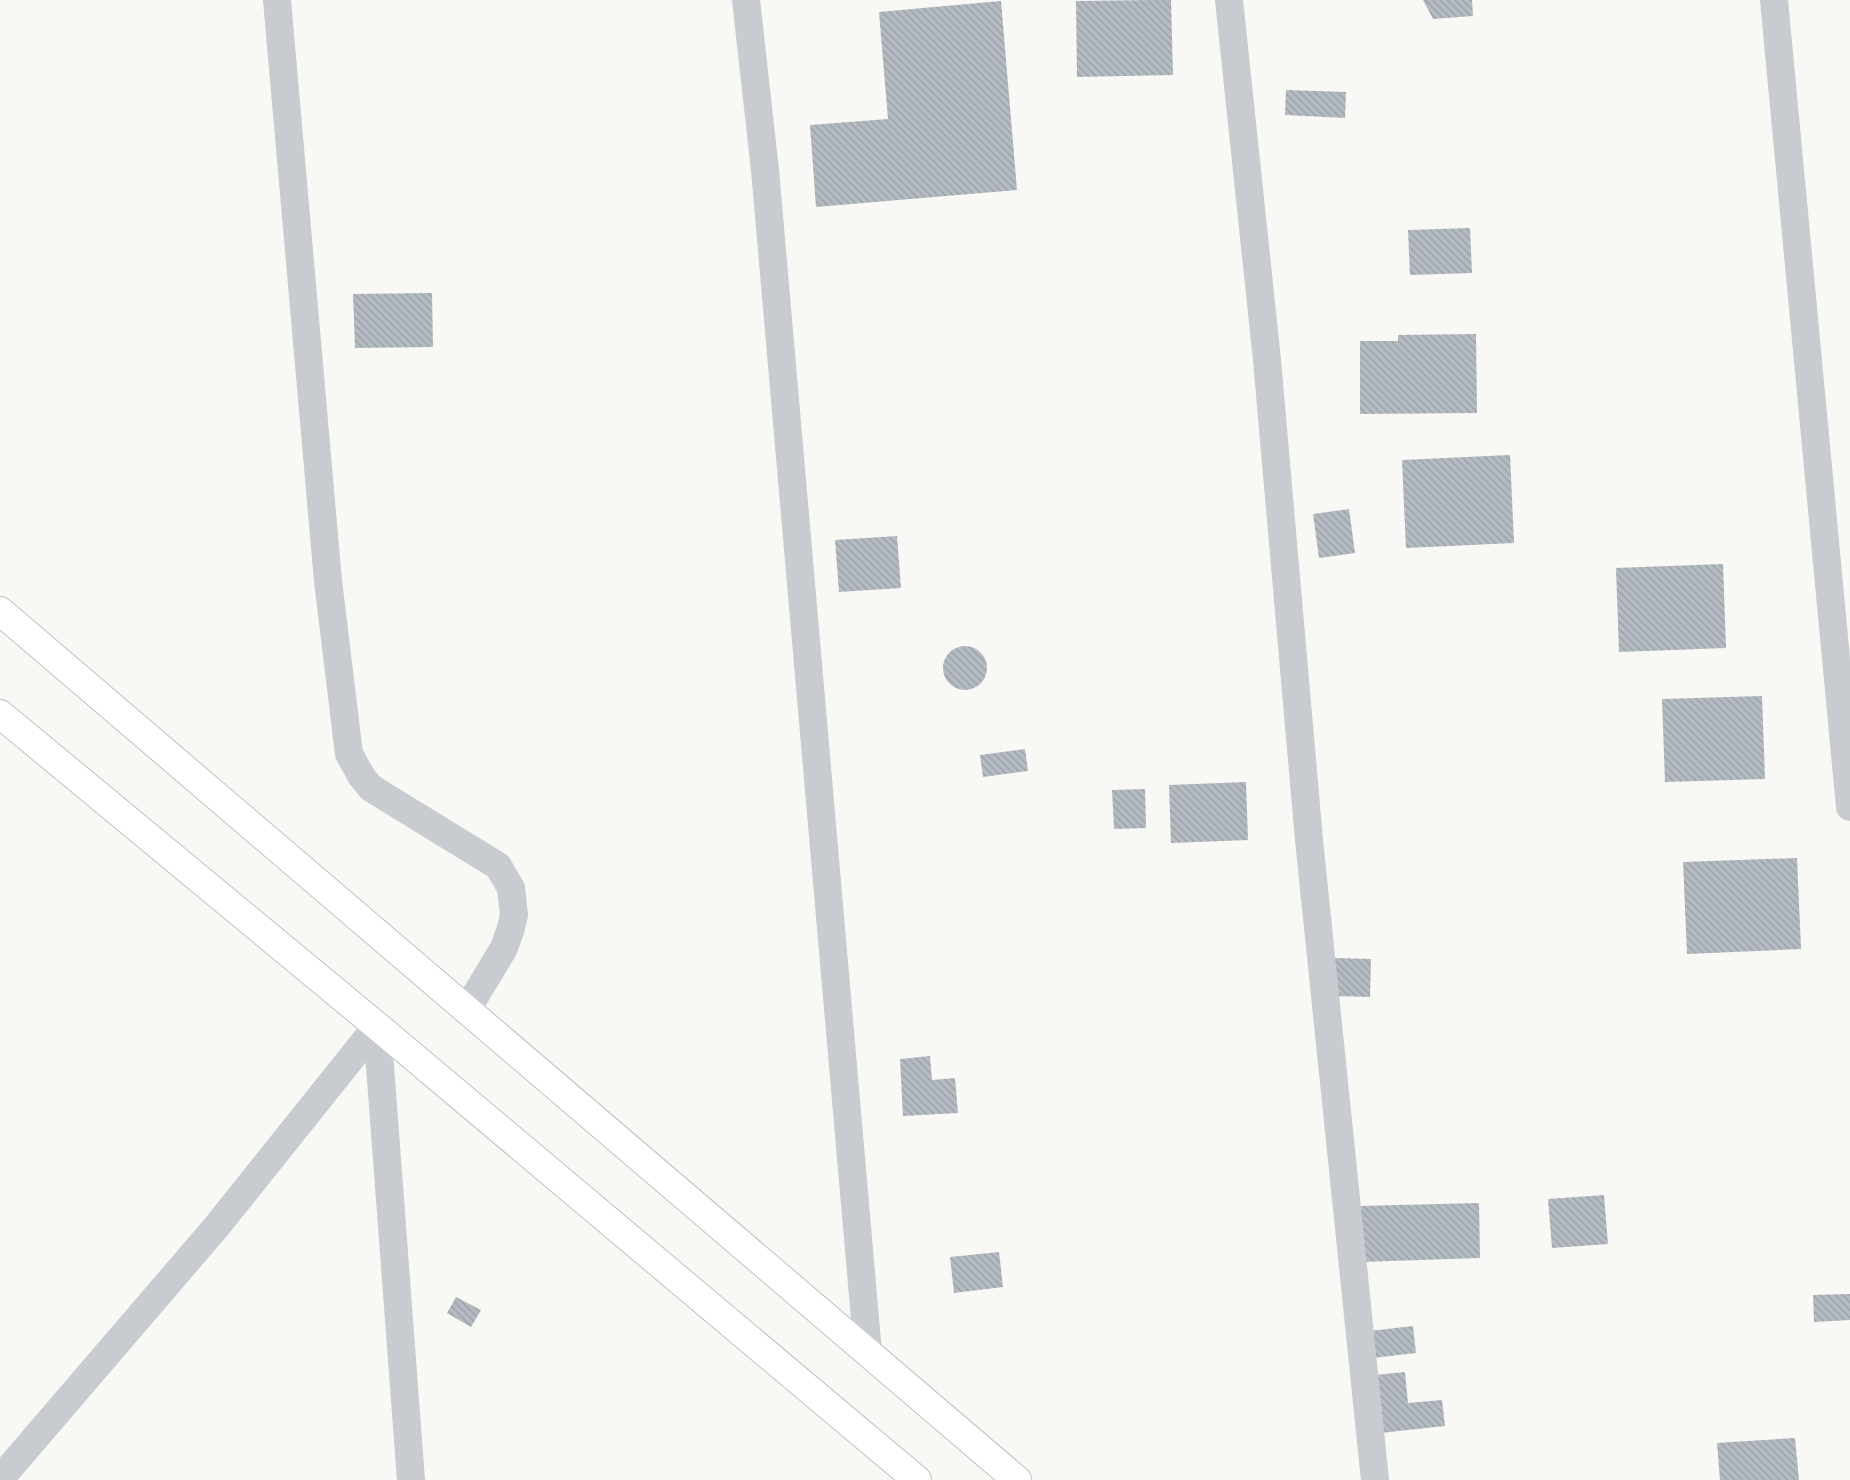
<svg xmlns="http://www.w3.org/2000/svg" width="1850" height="1480" font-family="'Public Sans',sans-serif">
	<defs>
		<pattern id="building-back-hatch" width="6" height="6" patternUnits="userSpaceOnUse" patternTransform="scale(1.25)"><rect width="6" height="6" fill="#b5bbc2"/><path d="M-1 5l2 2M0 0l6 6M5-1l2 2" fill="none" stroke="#979da3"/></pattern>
	</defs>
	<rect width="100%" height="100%" fill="#f8f8f5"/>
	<path fill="url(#building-back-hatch)" d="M 1153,0 L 1171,0 L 1173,75 L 1077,77 L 1076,1 Z
		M 1423,0 L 1472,0 L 1473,16 L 1433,19 Z
		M 1001,1 L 1017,190 L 816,207 L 810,125 L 888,119 L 879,12 Z
		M 1286,90 L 1346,92 L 1345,118 L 1285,115 Z
		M 1470,228 L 1472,273 L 1410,275 L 1408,230 Z
		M 432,293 L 433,347 L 355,348 L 353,294 Z
		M 1476,334 L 1477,413 L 1360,414 L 1360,341 L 1398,341 L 1398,335 Z
		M 1510,455 L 1514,543 L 1406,548 L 1402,460 Z
		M 1349,509 L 1355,553 L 1319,558 L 1313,514 Z
		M 897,536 L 901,588 L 839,592 L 835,540 Z
		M 1723,564 L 1726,648 L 1619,652 L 1616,568 Z
		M943 668a22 22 0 1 1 44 0a22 22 0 1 1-44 0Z
		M 1762,696 L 1765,779 L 1665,782 L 1662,699 Z
		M 1025,749 L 1028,771 L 983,777 L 980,755 Z
		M 1246,782 L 1248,840 L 1171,843 L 1169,785 Z
		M 1145,789 L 1146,828 L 1114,829 L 1112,790 Z
		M 1797,858 L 1801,949 L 1687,954 L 1683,862 Z
		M 1334,958 L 1371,959 L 1370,997 L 1333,996 Z
		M 930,1056 L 932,1080 L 955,1078 L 958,1113 L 903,1116 L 900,1059 Z
		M 1604,1195 L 1608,1244 L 1552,1248 L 1548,1199 Z
		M 1479,1203 L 1480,1258 L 1360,1262 L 1359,1206 Z
		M 999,1252 L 1003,1287 L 954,1293 L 950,1257 Z
		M 1850,1294 L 1850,1320 L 1814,1322 L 1813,1295 Z
		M 456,1297 L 481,1310 L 471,1327 L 447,1313 Z
		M 1413,1326 L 1416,1353 L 1373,1358 L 1370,1331 Z
		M 1405,1372 L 1408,1403 L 1442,1400 L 1445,1426 L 1380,1433 L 1374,1375 Z
		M 1795,1438 L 1799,1480 L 1720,1480 L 1717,1443 Z"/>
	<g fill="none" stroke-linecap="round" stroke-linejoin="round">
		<defs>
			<path id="major" d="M 0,611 L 1017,1480
				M 0,714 L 377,1026 L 917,1480"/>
		</defs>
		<use href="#major" stroke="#bdc0c4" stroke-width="30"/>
		<path stroke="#c8cbcf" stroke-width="28" d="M 277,0 L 328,581 L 349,754 L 362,777 L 371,788 L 498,866 L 511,888 L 514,915 L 511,928 L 504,948 L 466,1011
			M 746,0 L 765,170 L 868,1353
			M 1229,0 L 1267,360 L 1309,840 L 1375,1480
			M 1774,0 L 1850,807
			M 377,1026 L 411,1480
			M 0,1479 L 217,1226 L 377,1026"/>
		<use href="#major" stroke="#fff" stroke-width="28"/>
	</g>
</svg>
